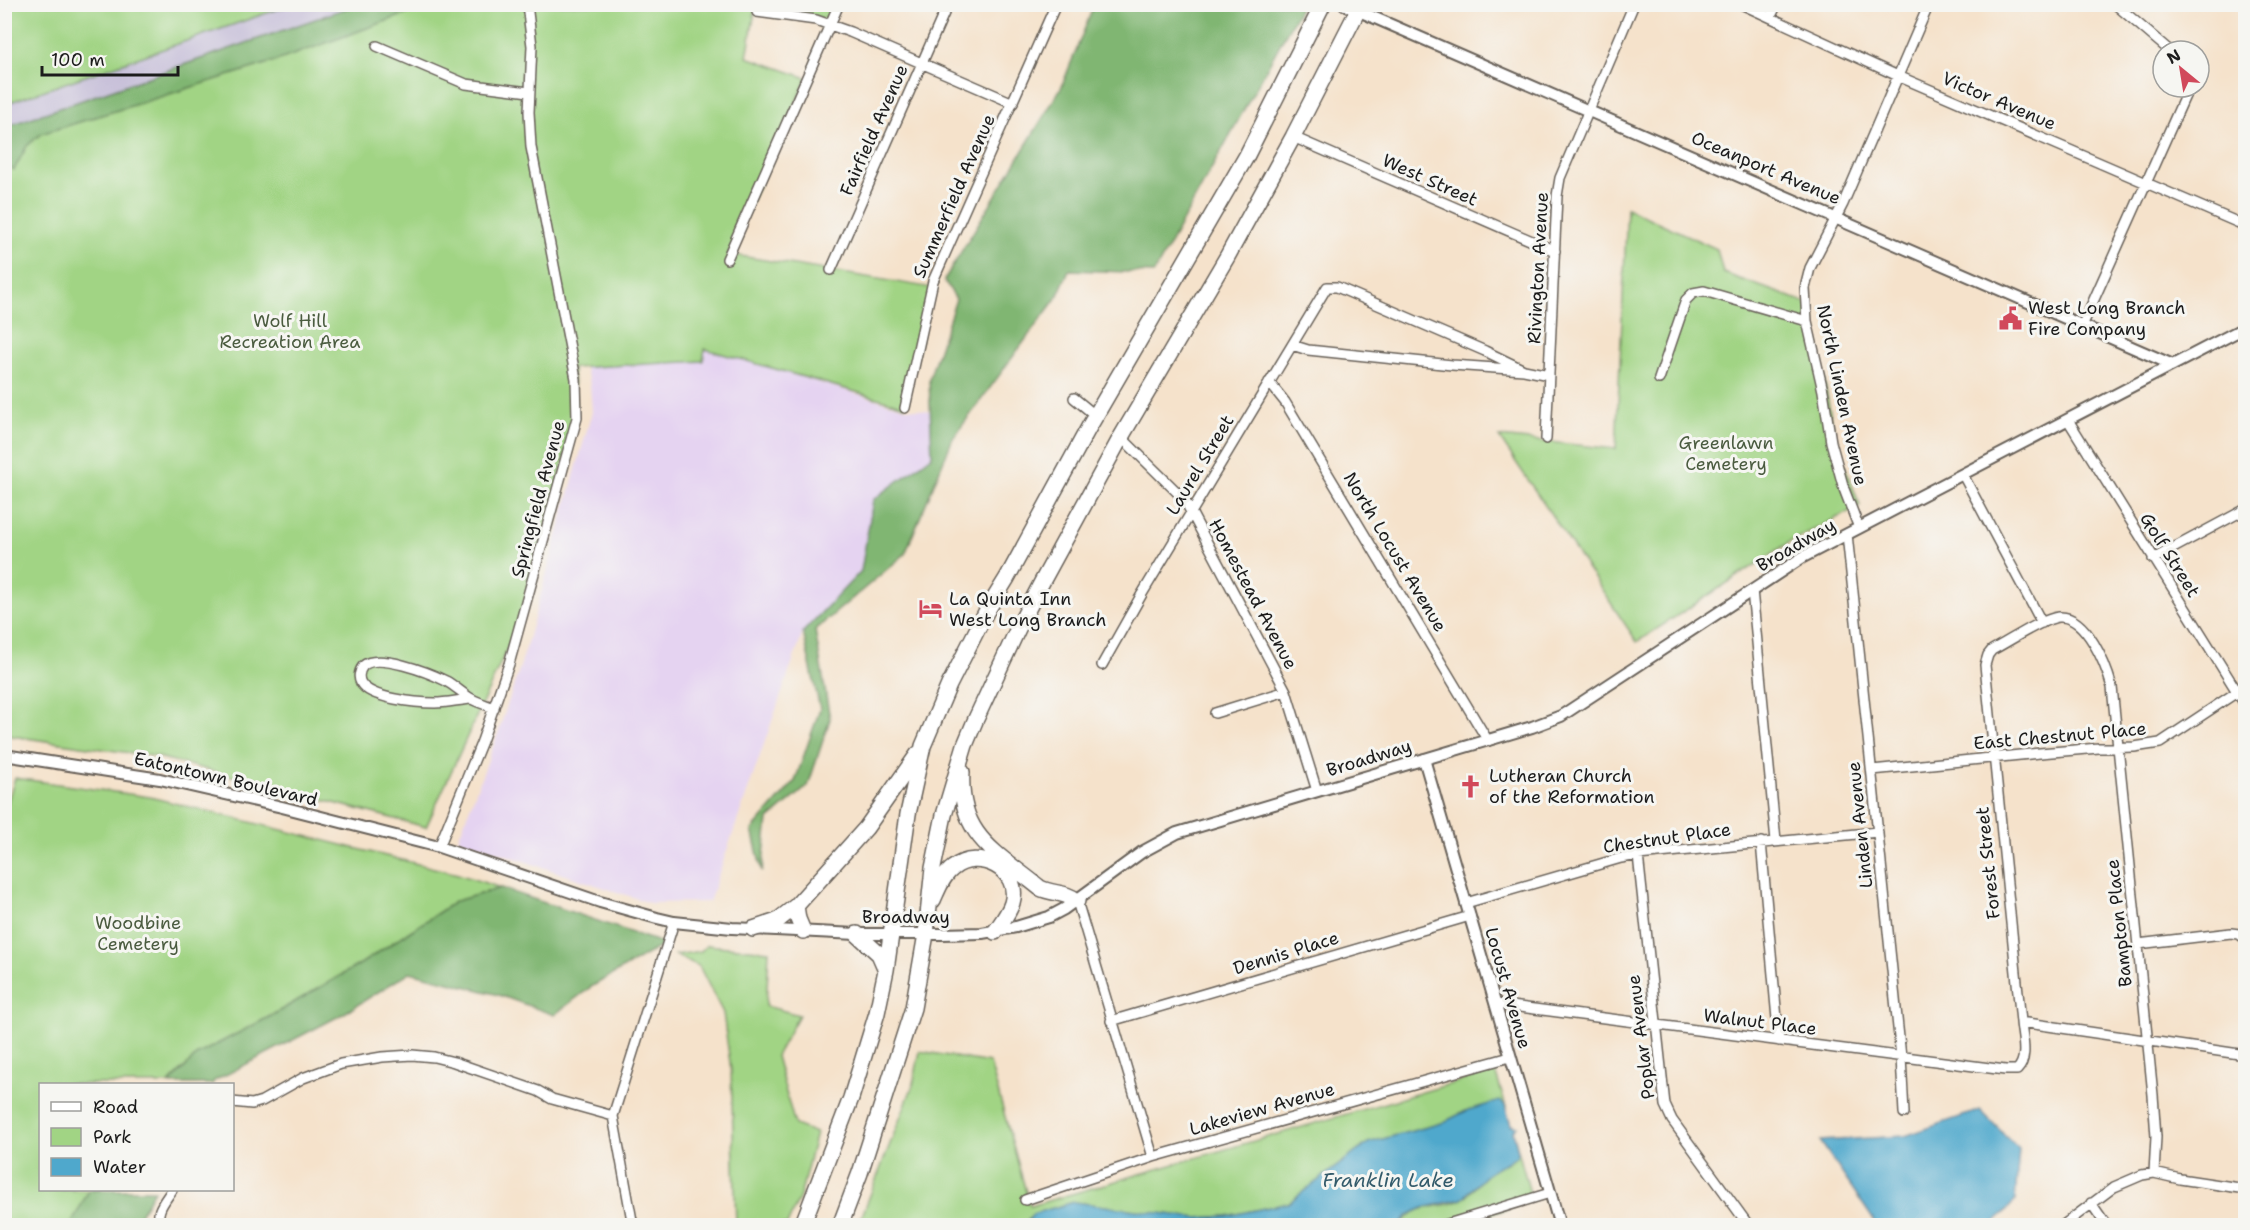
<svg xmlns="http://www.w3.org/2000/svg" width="2250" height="1230" font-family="'Shantell Sans',sans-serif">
	<rect width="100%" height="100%" fill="#f6f6f2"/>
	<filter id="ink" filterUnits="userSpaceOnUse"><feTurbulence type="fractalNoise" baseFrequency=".0167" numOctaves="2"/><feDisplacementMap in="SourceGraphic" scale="12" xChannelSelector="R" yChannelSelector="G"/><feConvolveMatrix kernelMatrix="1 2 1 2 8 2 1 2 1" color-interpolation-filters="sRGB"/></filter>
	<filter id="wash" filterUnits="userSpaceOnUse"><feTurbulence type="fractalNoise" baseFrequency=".008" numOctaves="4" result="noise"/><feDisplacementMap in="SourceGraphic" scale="24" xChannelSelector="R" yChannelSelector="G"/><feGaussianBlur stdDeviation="1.35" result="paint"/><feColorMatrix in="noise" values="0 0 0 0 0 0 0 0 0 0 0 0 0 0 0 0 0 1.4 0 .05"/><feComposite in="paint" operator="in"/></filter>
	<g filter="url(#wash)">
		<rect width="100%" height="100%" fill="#f5e2cb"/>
		<path fill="#e5d3f1" d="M 705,349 L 905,408 L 930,411 L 932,456 L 873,500 L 861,571 L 803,632 L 709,902 L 650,903 L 458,839 L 496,739 L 522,661 L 592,412 L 590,384 L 585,367 L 702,361 Z"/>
		<path fill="#c7c0d9" d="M 290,5 L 356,5 L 5,127 L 4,104 Z"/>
		<path fill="#a1d484" stroke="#5e7850" stroke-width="1.5" d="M 5,4 L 290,4 L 290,5 L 5,104 Z
			M 356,5 L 839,5 L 831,20 L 755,11 L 747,57 L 807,78 L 728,254 L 933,288 L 905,406 L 705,349 L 703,361 L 573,368 L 575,419 L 522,616 L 426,827 L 158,757 L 5,735 L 5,127 Z
			M 1627,208 L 1717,249 L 1723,273 L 1810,304 L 1836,443 L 1860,506 L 1790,542 L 1637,642 L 1499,437 L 1616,449 Z
			M 15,778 L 150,797 L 458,874 L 501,888 L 456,901 L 362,963 L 269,1017 L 198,1054 L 168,1084 L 40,1084 L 40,1190 L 89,1190 L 71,1225 L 5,1225 L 4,813 Z
			M 707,945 L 769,951 L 766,1006 L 799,1015 L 776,1056 L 795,1125 L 816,1133 L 800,1197 L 787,1225 L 736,1225 L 731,1070 L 723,1013 L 699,966 L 675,955 L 701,951 Z
			M 920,1051 L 990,1063 L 1030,1206 L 1495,1071 L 1507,1110 L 1505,1105 L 1468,1110 L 1442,1123 L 1368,1143 L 1288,1203 L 1227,1216 L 1197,1218 L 1074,1202 L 1033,1214 L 1025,1225 L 858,1226 L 913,1085 Z
			M 1515,1139 L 1532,1200 L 1463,1225 L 1400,1226 C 1419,1199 1440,1212 1462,1199 C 1473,1192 1479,1180 1489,1173 C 1497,1166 1509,1164 1517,1156 L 1518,1151 Z"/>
		<path fill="#80b672" stroke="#4e6947" stroke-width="1.5" d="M 1293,4 L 1300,8 L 1154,273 L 1069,270 L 1057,297 L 953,438 L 905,554 L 815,630 L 830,719 L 808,786 L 768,820 L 762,872 L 752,830 L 795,781 L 820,709 L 803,632 L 861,571 L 873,500 L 932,456 L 929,379 L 956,299 L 944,280 L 1061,88 L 1094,5 Z
			M 356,5 L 431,5 L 279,60 L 41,134 L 27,146 L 14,170 L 5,164 L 5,127 Z
			M 501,888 L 665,944 L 591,987 L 554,1015 L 499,995 L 410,972 L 343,1014 L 214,1081 L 212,1084 L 169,1084 L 198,1054 L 269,1017 L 362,963 L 456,901 Z
			M 89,1190 L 154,1190 L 134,1225 L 71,1225 Z"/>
		<path fill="#4fa8cc" stroke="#366274" stroke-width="1.5" d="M 1500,1101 L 1505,1105 L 1511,1125 L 1517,1126 L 1513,1131 L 1518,1151 L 1517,1156 L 1487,1174 L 1462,1199 L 1423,1208 L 1408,1215 L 1400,1225 L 1025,1225 L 1033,1214 L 1074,1202 L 1197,1218 L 1227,1216 L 1288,1203 L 1368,1143 L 1442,1123 L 1468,1110 Z
			M 1980,1110 L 2019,1149 L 2015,1201 L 1993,1225 L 1874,1225 L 1873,1219 L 1820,1141 L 1905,1136 Z"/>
	</g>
	<g filter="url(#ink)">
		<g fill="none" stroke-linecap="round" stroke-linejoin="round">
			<defs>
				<path id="minor" d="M 1741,4 L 1898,76 L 2246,226
					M 2115,4 L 2170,51
					M 757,12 L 816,20 L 850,32 L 1013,103
					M 1771,16 L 1777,4
					M 377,46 L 466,84 L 529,92
					M 1293,137 L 1555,251
					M 727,259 L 839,4
					M 831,270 L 948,4
					M 2083,324 L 2189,87
					M 1292,345 L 1308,350 L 1452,365 L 1524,370 L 1549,375
					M 1659,379 L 1686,300 L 1693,293 L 1704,291 L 1807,321
					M 1269,382 L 1285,402 L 1488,741
					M 1074,398 L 1096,416
					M 905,408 L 933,281 L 1056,4
					M 2068,420 L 2246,706
					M 1121,437 L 1184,499 L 1286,691 L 1317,791
					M 1546,439 L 1557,196 L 1560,178 L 1634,4
					M 1963,475 L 2042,623
					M 1859,528 L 1844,489 L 1831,442 L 1823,391 L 1807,321 L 1805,288 L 1810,268 L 1843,204 L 1929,4
					M 1847,534 L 1901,1057 L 1904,1113
					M 2153,559 L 2246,509
					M 1752,590 L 1776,841
					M 1102,665 L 1142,594 L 1327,287 L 1337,287 L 1485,351 L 1524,370
					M 471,699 C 459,700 446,703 435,703 C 418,703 370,699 361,683 C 358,678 359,671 363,666 C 377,652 430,673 446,681 C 455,686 463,694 472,699 C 479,703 487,705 494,708
					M 1215,713 L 1286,691
					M 1872,770 L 2040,753 L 2099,748 L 2134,747 L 2160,743 L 2237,692
					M 1761,842 L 1779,1041
					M 439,847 L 482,741 L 509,664 L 577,418 L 576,379 L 531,147 L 529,112 L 532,46 L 527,4
					M 1638,855 L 1665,1105 L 1672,1120 L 1749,1226
					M 1077,901 L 1153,1157
					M 1466,903 L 1621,858 L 1638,855 L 1878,832
					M 2138,944 L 2231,933 L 2239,934 L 2246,939
					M 1496,1004 L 2005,1070 L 2017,1070 C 2029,1058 2022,1037 2021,1022 L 1985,665 L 1988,655 L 1992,650 C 2008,642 2043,618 2059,617 C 2087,615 2106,666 2112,687 L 2153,1095 L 2156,1137 L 2154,1173
					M 1111,1021 L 1470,916
					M 2021,1022 L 2246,1055
					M 232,1102 L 252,1104 L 262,1101 L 303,1078 L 341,1064 L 382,1057 L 412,1055 L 434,1057 L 454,1062 L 538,1091 L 552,1099 L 613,1116
					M 1025,1200 L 1153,1157 L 1510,1057
					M 2091,1203 L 2107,1226
					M 162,1226 C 153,1213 165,1201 172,1190
					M 633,1226 L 613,1116 L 674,922
					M 1441,1226 L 1550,1193
					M 2062,1226 L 2114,1187 L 2142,1175 L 2154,1173 L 2180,1179 L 2246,1189"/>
				<path id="tertiary" d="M 1359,11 L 2173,365
					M 4,755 L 160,779 L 282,807 L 439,847 L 600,902 L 657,918 L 674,922 L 732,928 L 857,934 L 942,934 L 982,933 L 1016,927 L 1049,917 L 1064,909 L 1142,852 L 1177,833 L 1532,727 L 1561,716 L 1803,557 L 2246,327
					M 1424,759 L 1560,1226"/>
				<path id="secondary" d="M 1345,4 L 1359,11"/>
				<path id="trunk" d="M 962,772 C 958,836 996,852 1040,888 C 1052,894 1067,892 1077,901
					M 933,900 C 938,889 943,875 953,868 C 977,848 1022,869 1012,903 C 1009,913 1001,923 995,932
					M 796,906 L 798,919 L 803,931
					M 753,929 L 777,921 L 796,906 L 866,828 L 918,754
					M 857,934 L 879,954 L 886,970
					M 802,1226 L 851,1098 L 877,1013 L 886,970 L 908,814 L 923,746 L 949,685 L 986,612 L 1007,578 L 1089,427 L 1246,157 L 1323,4
					M 840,1226 L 860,1173 L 913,1008 L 926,934 L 933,868 L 944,815 L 965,745 L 975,721 L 1021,622 L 1043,580 L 1121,437 L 1227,257 L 1293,137 L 1361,4"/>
			</defs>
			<use href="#minor" stroke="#686159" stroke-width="12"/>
			<use href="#tertiary" stroke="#686159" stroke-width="14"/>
			<use href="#secondary" stroke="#686159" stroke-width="15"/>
			<use href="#trunk" stroke="#686159" stroke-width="18"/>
			<use href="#minor" stroke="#fff" stroke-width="9"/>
			<use href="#tertiary" stroke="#fff" stroke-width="10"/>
			<use href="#secondary" stroke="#fff" stroke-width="12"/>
			<use href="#trunk" stroke="#fff" stroke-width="15"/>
		</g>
	</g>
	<defs>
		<symbol id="civic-bare" viewBox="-9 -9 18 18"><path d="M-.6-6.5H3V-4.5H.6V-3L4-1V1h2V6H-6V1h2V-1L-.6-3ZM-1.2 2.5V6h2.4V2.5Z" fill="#d1495b" stroke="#f6f6f2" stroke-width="2.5" paint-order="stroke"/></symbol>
		<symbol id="hotel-bare" viewBox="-9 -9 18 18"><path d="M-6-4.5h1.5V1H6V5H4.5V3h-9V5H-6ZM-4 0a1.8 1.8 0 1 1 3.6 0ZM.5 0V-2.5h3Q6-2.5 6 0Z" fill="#d1495b" stroke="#f6f6f2" stroke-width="2.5" paint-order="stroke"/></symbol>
		<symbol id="church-bare" viewBox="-9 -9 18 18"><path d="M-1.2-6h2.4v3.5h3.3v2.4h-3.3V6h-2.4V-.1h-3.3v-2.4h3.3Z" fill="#d1495b" stroke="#f6f6f2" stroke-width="2.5" paint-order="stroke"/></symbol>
	</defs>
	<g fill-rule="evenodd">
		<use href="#civic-bare" x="1994" y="302" width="33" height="33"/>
		<use href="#hotel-bare" x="914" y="592" width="33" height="33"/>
		<use href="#church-bare" x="1454" y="770" width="33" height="33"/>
	</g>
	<g text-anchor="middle" stroke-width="6" stroke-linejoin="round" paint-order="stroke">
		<g font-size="18" fill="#1c1c1c" stroke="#f6f6f2">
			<text transform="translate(1999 101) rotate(23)" y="6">Victor Avenue</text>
			<text transform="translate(874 130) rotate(-66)" y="6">Fairfield Avenue</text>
			<text transform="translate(1766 168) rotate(23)" y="6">Oceanport Avenue</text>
			<text transform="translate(1430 180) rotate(24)" y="6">West Street</text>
			<text transform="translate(954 196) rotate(-66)" y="6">Summerfield Avenue</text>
			<text transform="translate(1538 268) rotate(-87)" y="6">Rivington Avenue</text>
			<text transform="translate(1842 395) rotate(78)" y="6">North Linden Avenue</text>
			<text transform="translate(1200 465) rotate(-59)" y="6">Laurel Street</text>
			<text transform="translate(538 499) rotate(-75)" y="6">Springfield Avenue</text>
			<text transform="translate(1796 545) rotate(-30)" y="6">Broadway</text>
			<text transform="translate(1395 552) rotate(59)" y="6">North Locust Avenue</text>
			<text transform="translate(2170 555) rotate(58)" y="6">Golf Street</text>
			<text transform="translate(1253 594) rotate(62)" y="6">Homestead Avenue</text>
			<text transform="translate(2060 736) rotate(-5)" y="6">East Chestnut Place</text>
			<text transform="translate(1369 758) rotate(-17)" y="6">Broadway</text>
			<text transform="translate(226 779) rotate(13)" y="6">Eatontown Boulevard</text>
			<text transform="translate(1860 825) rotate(-96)" y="6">Linden Avenue</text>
			<text transform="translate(1667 838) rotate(-8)" y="6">Chestnut Place</text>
			<text transform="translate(1988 863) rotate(-96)" y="6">Forest Street</text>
			<text x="906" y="923">Broadway</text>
			<text transform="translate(2119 923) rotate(-96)" y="6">Bampton Place</text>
			<text transform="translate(1286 953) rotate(-17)" y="6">Dennis Place</text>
			<text transform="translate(1508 988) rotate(74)" y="6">Locust Avenue</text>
			<text transform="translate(1760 1022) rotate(7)" y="6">Walnut Place</text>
			<text transform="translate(1641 1037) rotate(-97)" y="6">Poplar Avenue</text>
			<text transform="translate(1262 1109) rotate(-16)" y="6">Lakeview Avenue</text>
		</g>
		<g font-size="18" fill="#1c1c1c" stroke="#f6f6f2" text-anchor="start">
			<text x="2028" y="314">West Long Branch<tspan x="2028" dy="21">Fire Company</tspan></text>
			<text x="949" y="605">La Quinta Inn<tspan x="949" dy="21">West Long Branch</tspan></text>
			<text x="1489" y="782">Lutheran Church<tspan x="1489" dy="21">of the Reformation</tspan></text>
		</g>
		<g font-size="18" fill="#4b5c40" stroke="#f6f6f2">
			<text x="290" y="327">Wolf Hill<tspan x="290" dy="21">Recreation Area</tspan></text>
			<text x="1726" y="449">Greenlawn<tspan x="1726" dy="21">Cemetery</tspan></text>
			<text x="138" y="929">Woodbine<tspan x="138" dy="21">Cemetery</tspan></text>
		</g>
		<g font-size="20" font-style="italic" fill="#335b6b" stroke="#f6f6f2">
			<text x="1388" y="1187">Franklin Lake</text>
		</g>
	</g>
	<rect width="2250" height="1230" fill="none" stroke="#f6f6f2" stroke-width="24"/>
	<rect x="39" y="1083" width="195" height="108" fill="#f6f6f2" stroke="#9f9f9c" stroke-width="1.5"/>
	<rect x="51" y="1102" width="30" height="9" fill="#ffffff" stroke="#9f9f9c" stroke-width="1.5"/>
	<text x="93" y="1113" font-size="18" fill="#1c1c1c">Road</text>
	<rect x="51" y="1128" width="30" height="18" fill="#a1d484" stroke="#9f9f9c" stroke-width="1.5"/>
	<text x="93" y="1143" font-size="18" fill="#1c1c1c">Park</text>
	<rect x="51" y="1158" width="30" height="18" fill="#4fa8cc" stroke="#9f9f9c" stroke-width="1.5"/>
	<text x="93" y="1173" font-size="18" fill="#1c1c1c">Water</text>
	<g transform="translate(2181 69) rotate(330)"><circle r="28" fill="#f6f6f2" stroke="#9f9f9c" stroke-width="1.5"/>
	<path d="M0-4.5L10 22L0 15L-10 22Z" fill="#d1495b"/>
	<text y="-9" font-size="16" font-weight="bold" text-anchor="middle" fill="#1c1c1c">N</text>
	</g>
	<path d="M42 66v9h136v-9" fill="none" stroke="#1c1c1c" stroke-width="3"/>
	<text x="51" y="66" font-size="18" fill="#1c1c1c" stroke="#f6f6f2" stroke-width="4.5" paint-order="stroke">100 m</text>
</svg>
